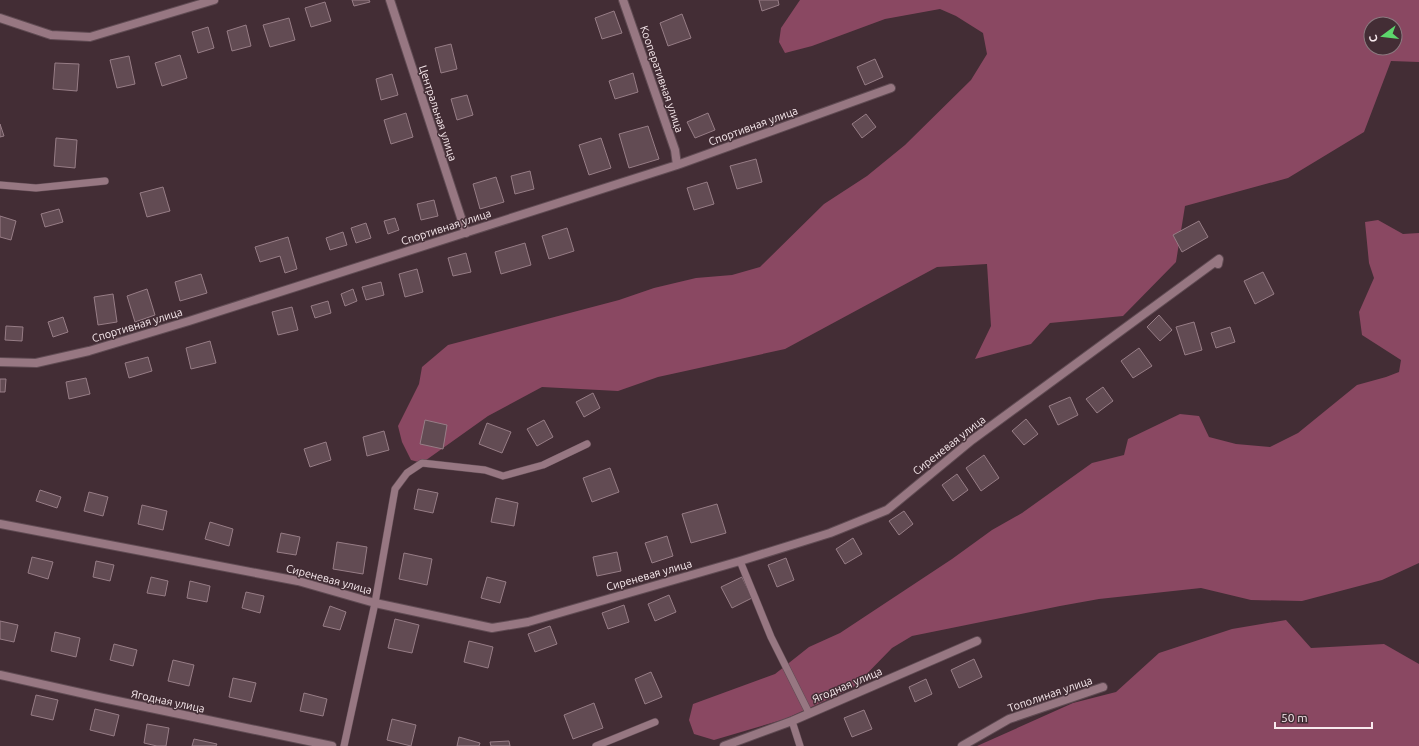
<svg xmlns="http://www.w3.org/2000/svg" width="1419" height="746" font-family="Ubuntu,sans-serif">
	<rect width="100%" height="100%" fill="#432d35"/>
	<path fill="#8a4862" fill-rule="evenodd" d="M 800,0 L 1419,0 L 1419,62 L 1391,61 L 1364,132 L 1288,178 L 1185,206 L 1176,262 L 1123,316 L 1050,323 L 1031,344 L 975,359 L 991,326 L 987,264 L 937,267 L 785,349 L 658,377 L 618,391 L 542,387 L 488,416 L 422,463 L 411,460 L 402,442 L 398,426 L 419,384 L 422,367 L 448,345 L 619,300 L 654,288 L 696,278 L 732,275 L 760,267 L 824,204 L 867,176 L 905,145 L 971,80 L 987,54 L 983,33 L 956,16 L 940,9 L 885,19 L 812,46 L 785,53 L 779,42 L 781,28 ZM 1371,24 L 1395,24 L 1395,48 L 1371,48 Z
		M 1378,220 L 1403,234 L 1419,233 L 1419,563 L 1382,580 L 1302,601 L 1251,600 L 1201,588 L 1099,599 L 1060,606 L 912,636 L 892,648 L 853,688 L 785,719 L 714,740 L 694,734 L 689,720 L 693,704 L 775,674 L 809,647 L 840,633 L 952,559 L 992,530 L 1022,513 L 1092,463 L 1124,455 L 1128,439 L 1180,414 L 1199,416 L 1209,437 L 1236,444 L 1270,447 L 1298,433 L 1357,385 L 1386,377 L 1399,372 L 1401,360 L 1362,335 L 1359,312 L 1374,278 L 1369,263 L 1365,222 Z
		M 1286,620 L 1311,648 L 1384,644 L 1419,664 L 1419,746 L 977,746 L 1073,703 L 1116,692 L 1159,653 L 1232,629 Z"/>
	<path fill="#624b53" stroke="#977d86" d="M 352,0 L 369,0 L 370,2 L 354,6 Z
		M 759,0 L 778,0 L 779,5 L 762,11 Z
		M 325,2 L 331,21 L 311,27 L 305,8 Z
		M 614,11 L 622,33 L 602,39 L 595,18 Z
		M 682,14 L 691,38 L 668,46 L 660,23 Z
		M 289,18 L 295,40 L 270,47 L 263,25 Z
		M 246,25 L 251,46 L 232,51 L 227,31 Z
		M 208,27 L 214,48 L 198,53 L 192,32 Z
		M 451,44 L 457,69 L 441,73 L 435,48 Z
		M 180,55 L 187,78 L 162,86 L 155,63 Z
		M 129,56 L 135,84 L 117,88 L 110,60 Z
		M 875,59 L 883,77 L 865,85 L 857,67 Z
		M 55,63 L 79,64 L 77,91 L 53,89 Z
		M 633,73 L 638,92 L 615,99 L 609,81 Z
		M 392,74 L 398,95 L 381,100 L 376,79 Z
		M 467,95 L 473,115 L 457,120 L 451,99 Z
		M 406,113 L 413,137 L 391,144 L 384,120 Z
		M 708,113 L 715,130 L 695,138 L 687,122 Z
		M 866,114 L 876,127 L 862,138 L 852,124 Z
		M 0,124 L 4,136 L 0,137 Z
		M 648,126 L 659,159 L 629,168 L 619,134 Z
		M 56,138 L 77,140 L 75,168 L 54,166 Z
		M 601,138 L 611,168 L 589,175 L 579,145 Z
		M 756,159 L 762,182 L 737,189 L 730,166 Z
		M 530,171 L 534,189 L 515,194 L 511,176 Z
		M 496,177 L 504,202 L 480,209 L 473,184 Z
		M 707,182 L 714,204 L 694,210 L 687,188 Z
		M 163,187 L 170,211 L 147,217 L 140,193 Z
		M 434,200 L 438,216 L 421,220 L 417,204 Z
		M 59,209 L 63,222 L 45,227 L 41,214 Z
		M 0,216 L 16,221 L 11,240 L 0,237 Z
		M 395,218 L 399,230 L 388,234 L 384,221 Z
		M 1199,221 L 1208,237 L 1182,252 L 1173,235 Z
		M 366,223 L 371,238 L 356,243 L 351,228 Z
		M 567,228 L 574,251 L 549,259 L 542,236 Z
		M 343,232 L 347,245 L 330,250 L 326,238 Z
		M 288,237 L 297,269 L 285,273 L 280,256 L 260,262 L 255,247 Z
		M 525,243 L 531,265 L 501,274 L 495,252 Z
		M 466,253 L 471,272 L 453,276 L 448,258 Z
		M 417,269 L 423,292 L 405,297 L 399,274 Z
		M 1263,272 L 1274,294 L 1255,304 L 1244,281 Z
		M 201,274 L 207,293 L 180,301 L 175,282 Z
		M 381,282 L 384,295 L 366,300 L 362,287 Z
		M 147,289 L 155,315 L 135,322 L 127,296 Z
		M 353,289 L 357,301 L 345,306 L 341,294 Z
		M 113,294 L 117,322 L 98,325 L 94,297 Z
		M 328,301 L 331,313 L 315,318 L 311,306 Z
		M 292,307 L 298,330 L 278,335 L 272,312 Z
		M 1159,315 L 1172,330 L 1160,341 L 1147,327 Z
		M 63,317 L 68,332 L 53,337 L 48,322 Z
		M 1194,322 L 1202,350 L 1185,355 L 1176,327 Z
		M 6,326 L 23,327 L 22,341 L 5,340 Z
		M 1230,327 L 1235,342 L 1216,348 L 1211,333 Z
		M 210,341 L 216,363 L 191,369 L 186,348 Z
		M 1139,348 L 1152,366 L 1133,378 L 1121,361 Z
		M 148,357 L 152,371 L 129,378 L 125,363 Z
		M 86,378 L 90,394 L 69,399 L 66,382 Z
		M 0,379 L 6,379 L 5,392 L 0,392 Z
		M 1103,387 L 1113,401 L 1097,413 L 1086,399 Z
		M 593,393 L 600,408 L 584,417 L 576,402 Z
		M 1070,397 L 1078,415 L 1058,425 L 1049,406 Z
		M 1026,419 L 1038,434 L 1024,445 L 1012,431 Z
		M 425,420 L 447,425 L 443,449 L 420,444 Z
		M 544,420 L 553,437 L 537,446 L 527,429 Z
		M 487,423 L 511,432 L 502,453 L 479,444 Z
		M 384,431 L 389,450 L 367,456 L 363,437 Z
		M 326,442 L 331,460 L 310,467 L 304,449 Z
		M 984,455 L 999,478 L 981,491 L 966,468 Z
		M 610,468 L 619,492 L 592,502 L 583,478 Z
		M 957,474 L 968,490 L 953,501 L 942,485 Z
		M 418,489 L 438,493 L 433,513 L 414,509 Z
		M 40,490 L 61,497 L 57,508 L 36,501 Z
		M 89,492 L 108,497 L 103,516 L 84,511 Z
		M 496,498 L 518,503 L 514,526 L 491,522 Z
		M 717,504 L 726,533 L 691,543 L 682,514 Z
		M 142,505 L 167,511 L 163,530 L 138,524 Z
		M 904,511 L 913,524 L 899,535 L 889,521 Z
		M 210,522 L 233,529 L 229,546 L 205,539 Z
		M 281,533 L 300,537 L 296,555 L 277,552 Z
		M 667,536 L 673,556 L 652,563 L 645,543 Z
		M 853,538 L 862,554 L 845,564 L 836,549 Z
		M 337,542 L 367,547 L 363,574 L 333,569 Z
		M 617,552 L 621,571 L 597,576 L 593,557 Z
		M 404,553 L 432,559 L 427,585 L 399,579 Z
		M 32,557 L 53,562 L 48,579 L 28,573 Z
		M 786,558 L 794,580 L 777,587 L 768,565 Z
		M 96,561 L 114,565 L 110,581 L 93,577 Z
		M 151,577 L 168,581 L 165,596 L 147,593 Z
		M 487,577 L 506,582 L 500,603 L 481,598 Z
		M 742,577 L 752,598 L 732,608 L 721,587 Z
		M 190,581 L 210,586 L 207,602 L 187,598 Z
		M 246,592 L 264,596 L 260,613 L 242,608 Z
		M 669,595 L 676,612 L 655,621 L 648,604 Z
		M 624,605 L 629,622 L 608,629 L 602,613 Z
		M 330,606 L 346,612 L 340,630 L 323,626 Z
		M 395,619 L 419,625 L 412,653 L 388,648 Z
		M 0,621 L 18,625 L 14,642 L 0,639 Z
		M 550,626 L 557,644 L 535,652 L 528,634 Z
		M 55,632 L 80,638 L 76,657 L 51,651 Z
		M 469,641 L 493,647 L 488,668 L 464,662 Z
		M 114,644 L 137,650 L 133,666 L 110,660 Z
		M 974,659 L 982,677 L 959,688 L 951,670 Z
		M 173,660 L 194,665 L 189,686 L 168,681 Z
		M 651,672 L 662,697 L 645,704 L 635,679 Z
		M 233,678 L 256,683 L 251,702 L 229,697 Z
		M 926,679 L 932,694 L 915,702 L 909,687 Z
		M 304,693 L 327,699 L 323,716 L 300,711 Z
		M 36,695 L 58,700 L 53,720 L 31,715 Z
		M 594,703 L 603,728 L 573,739 L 564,715 Z
		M 95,709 L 119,715 L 114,736 L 90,730 Z
		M 864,710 L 872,729 L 852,737 L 844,718 Z
		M 392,719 L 416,725 L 411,746 L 387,740 Z
		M 147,724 L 169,728 L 166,746 L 157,746 L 144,743 Z
		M 459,737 L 480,743 L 479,746 L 457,746 Z
		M 194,739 L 217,744 L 216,746 L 192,746 Z
		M 509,741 L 510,746 L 491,746 L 490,742 Z"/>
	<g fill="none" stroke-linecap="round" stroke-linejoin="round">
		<defs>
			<path id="lane" d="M 0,185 L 36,188 L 105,181
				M 740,561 L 771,637 L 809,713
				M 792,721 L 800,746
				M 344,746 L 375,603 L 395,489 L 407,473 L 422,463 L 485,470 L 503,476 L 543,465 L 587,444
				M 596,746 L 655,722"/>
			<path id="street" d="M 390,0 L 466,233
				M 623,0 L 675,150 L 677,165
				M 0,18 L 51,35 L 90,37 L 214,0
				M 0,362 L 36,363 L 89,351 L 189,321 L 677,165 L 891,88
				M 0,524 L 298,581 L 375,603 L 492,628 L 528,622 L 740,561 L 830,533 L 887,510 L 972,440 L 1219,259 L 1218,264
				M 0,675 L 103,698 L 332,746
				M 724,746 L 792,721 L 977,641
				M 962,746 L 1009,719 L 1103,687"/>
		</defs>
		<use href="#lane" stroke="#604b53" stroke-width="8"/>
		<use href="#street" stroke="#604b53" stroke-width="10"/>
		<use href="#lane" stroke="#977782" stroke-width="7"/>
		<use href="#street" stroke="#977782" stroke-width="8"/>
	</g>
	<g text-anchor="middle" stroke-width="3" stroke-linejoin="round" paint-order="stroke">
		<g font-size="11" fill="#f8eaee" stroke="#432d35">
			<text transform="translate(662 79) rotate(71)" y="4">Кооперативная улица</text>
			<text transform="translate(438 113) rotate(72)" y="4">Центральная улица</text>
			<text transform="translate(753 126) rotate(-20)" y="4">Спортивная улица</text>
			<text transform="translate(446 227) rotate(-18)" y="4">Спортивная улица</text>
			<text transform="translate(137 325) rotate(-17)" y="4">Спортивная улица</text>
			<text transform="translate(949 445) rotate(-38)" y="4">Сиреневая улица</text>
			<text transform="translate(649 575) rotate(-16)" y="4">Сиреневая улица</text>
			<text transform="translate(329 579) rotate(15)" y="4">Сиреневая улица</text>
			<text transform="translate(847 685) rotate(-23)" y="4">Ягодная улица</text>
			<text transform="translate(1050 694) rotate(-19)" y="4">Тополиная улица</text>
			<text transform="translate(168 701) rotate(12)" y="4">Ягодная улица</text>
		</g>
	</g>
	<g transform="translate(1383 36) rotate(255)"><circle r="19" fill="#432d35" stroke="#8b797f"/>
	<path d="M0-3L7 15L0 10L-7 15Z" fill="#5dd56c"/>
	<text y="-6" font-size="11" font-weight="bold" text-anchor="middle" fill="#f8eaee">С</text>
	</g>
	<path d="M1275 722v6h97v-6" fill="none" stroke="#f8eaee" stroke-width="2"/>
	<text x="1281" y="722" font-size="12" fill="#f8eaee" stroke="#432d35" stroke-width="3" paint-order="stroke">50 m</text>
</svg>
